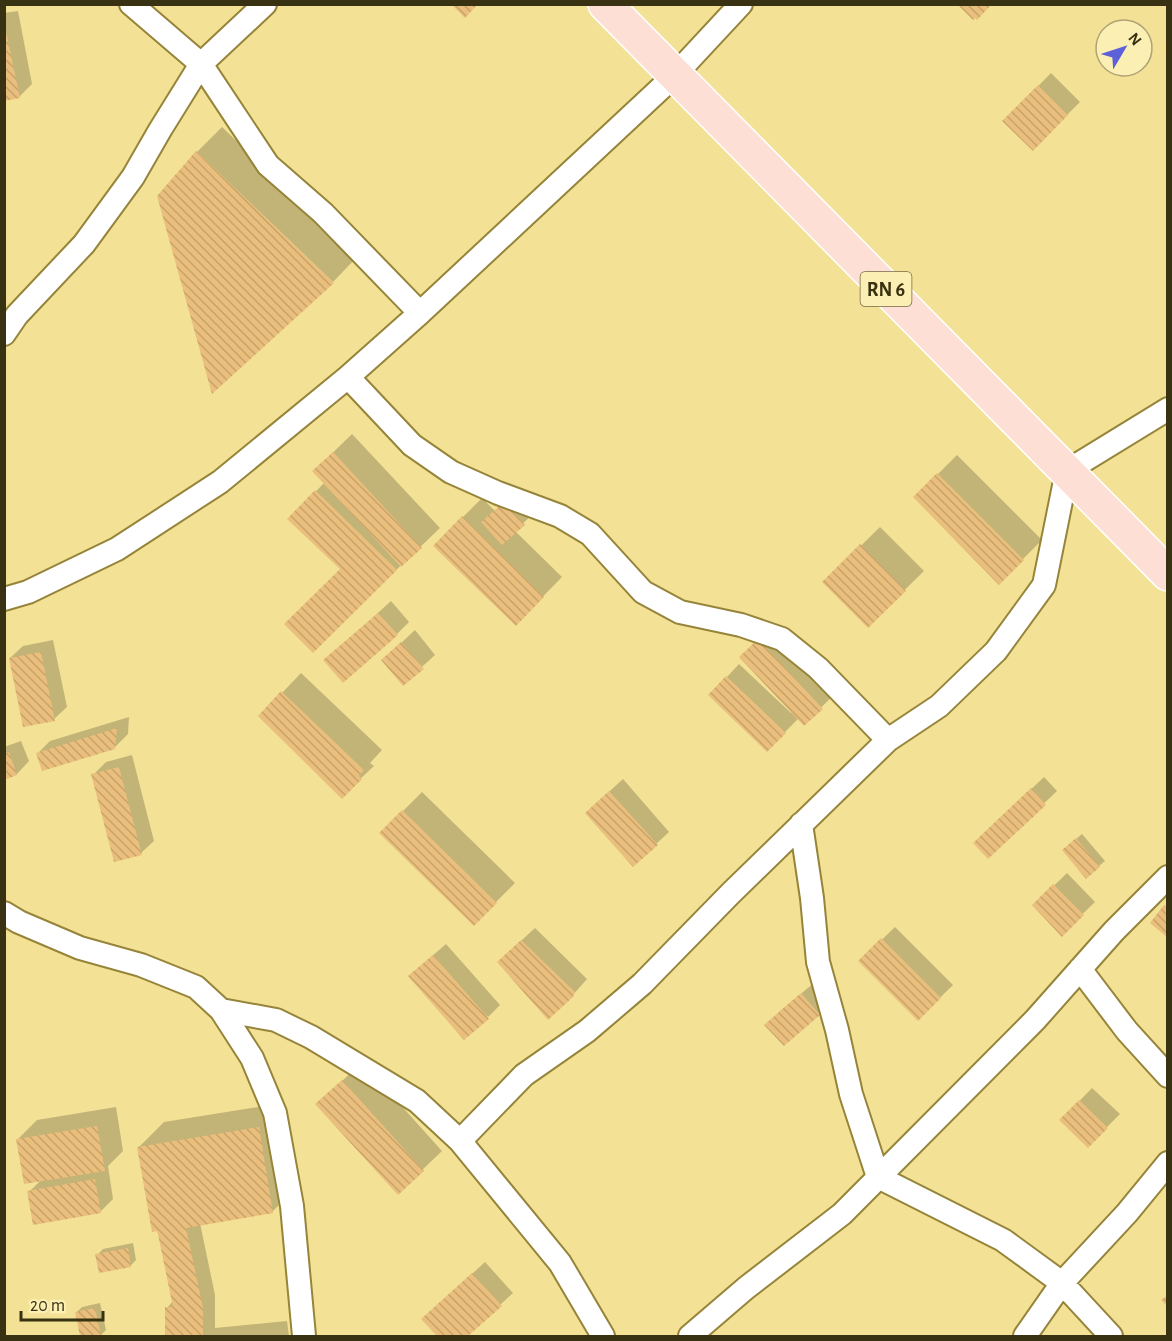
<svg xmlns="http://www.w3.org/2000/svg" width="1172" height="1341" font-family="'Alegreya Sans',sans-serif">
	<defs>
		<pattern id="building-back-hatch" width="6" height="6" patternUnits="userSpaceOnUse" patternTransform="scale(1.5)"><rect width="6" height="6" fill="#eabe7c"/><path d="M-1 5l2 2M0 0l6 6M5-1l2 2" fill="none" stroke="#c9a46a"/></pattern>
	</defs>
	<rect width="100%" height="100%" fill="#f3e195"/>
	<path fill="#0003" d="M 18,11 L 32,84 L 19,97 L 4,100 L 4,13 Z
		M 1051,73 L 1080,102 L 1033,149 L 1004,121 Z
		M 222,127 L 357,257 L 333,282 L 197,152 Z
		M 352,434 L 440,528 L 369,596 L 289,519 L 324,483 L 314,471 Z
		M 957,455 L 1042,540 L 999,583 L 915,497 Z
		M 518,490 L 536,511 L 515,531 L 562,577 L 516,624 L 435,545 L 482,498 L 495,511 Z
		M 880,527 L 924,571 L 868,626 L 824,582 Z
		M 391,601 L 409,622 L 397,634 L 336,651 Z
		M 772,628 L 834,695 L 804,724 L 799,718 L 767,750 L 727,677 L 739,664 L 791,713 L 793,711 L 742,657 Z
		M 415,630 L 435,655 L 403,684 L 383,660 Z
		M 53,640 L 67,707 L 54,719 L 10,658 L 23,646 Z
		M 301,673 L 382,750 L 370,763 L 374,766 L 342,796 L 260,716 Z
		M 129,717 L 128,734 L 115,747 L 38,753 L 50,741 Z
		M 21,741 L 29,761 L 17,774 L 4,779 L 4,747 Z
		M 132,755 L 154,841 L 141,853 L 93,775 L 106,762 Z
		M 1044,777 L 1057,791 L 988,857 L 987,831 Z
		M 623,779 L 669,832 L 656,844 L 600,800 Z
		M 422,792 L 515,883 L 474,924 L 381,833 Z
		M 1082,834 L 1105,861 L 1099,866 L 1070,844 Z
		M 1067,873 L 1095,902 L 1062,934 L 1034,905 Z
		M 895,927 L 953,985 L 918,1019 L 860,961 Z
		M 535,928 L 587,979 L 572,996 L 511,950 Z
		M 446,944 L 500,1005 L 488,1017 L 423,964 Z
		M 815,982 L 831,1001 L 784,1044 L 779,1012 Z
		M 362,1062 L 442,1151 L 398,1193 L 318,1104 Z
		M 1092,1088 L 1120,1114 L 1088,1146 L 1061,1120 Z
		M 283,1103 L 297,1187 L 272,1212 L 200,1223 L 215,1295 L 215,1328 L 287,1321 L 289,1336 L 166,1336 L 167,1308 L 173,1301 L 139,1147 L 164,1122 Z
		M 116,1107 L 123,1151 L 108,1166 L 113,1199 L 101,1211 L 34,1223 L 29,1192 L 41,1180 L 18,1139 L 37,1120 Z
		M 133,1243 L 136,1260 L 130,1266 L 97,1255 L 103,1249 Z
		M 485,1262 L 513,1293 L 466,1336 L 439,1336 L 423,1319 Z
		M 100,1303 L 106,1330 L 100,1336 L 81,1336 L 76,1313 L 82,1307 Z"/>
	<path fill="url(#building-back-hatch)" d="M 451,4 L 478,4 L 465,18 Z
		M 957,4 L 992,4 L 977,20 L 975,18 L 973,20 Z
		M 4,22 L 20,98 L 4,101 Z
		M 1038,85 L 1068,115 L 1033,151 L 1002,121 Z
		M 196,151 L 334,283 L 212,394 L 157,196 Z
		M 333,452 L 422,548 L 401,567 L 312,471 Z
		M 937,473 L 1024,560 L 999,585 L 913,497 Z
		M 315,490 L 397,570 L 313,653 L 284,624 L 340,569 L 287,519 Z
		M 504,502 L 525,525 L 502,545 L 481,522 Z
		M 462,516 L 544,597 L 516,626 L 433,546 Z
		M 860,544 L 906,591 L 868,628 L 822,582 Z
		M 378,613 L 398,635 L 343,683 L 323,660 Z
		M 758,639 L 823,709 L 804,726 L 739,657 Z
		M 401,642 L 424,669 L 403,686 L 381,660 Z
		M 41,652 L 55,721 L 23,727 L 9,658 Z
		M 726,676 L 786,733 L 767,752 L 708,695 Z
		M 281,691 L 364,770 L 359,776 L 362,779 L 342,799 L 258,716 Z
		M 117,728 L 115,749 L 42,771 L 36,753 Z
		M 9,752 L 17,775 L 4,780 L 4,754 Z
		M 119,767 L 142,855 L 114,862 L 91,774 Z
		M 1031,788 L 1046,805 L 988,859 L 973,843 Z
		M 609,791 L 658,845 L 633,867 L 585,813 Z
		M 402,810 L 497,903 L 474,926 L 379,833 Z
		M 1076,838 L 1100,867 L 1086,879 L 1062,850 Z
		M 1053,884 L 1084,915 L 1062,937 L 1032,905 Z
		M 1164,905 L 1168,907 L 1168,938 L 1150,923 Z
		M 881,938 L 941,998 L 918,1021 L 858,961 Z
		M 521,940 L 575,992 L 573,997 L 548,1020 L 497,962 Z
		M 433,955 L 489,1019 L 464,1040 L 408,976 Z
		M 801,993 L 820,1015 L 784,1046 L 764,1025 Z
		M 342,1080 L 424,1171 L 398,1195 L 315,1104 Z
		M 1079,1100 L 1108,1128 L 1088,1148 L 1059,1120 Z
		M 97,1126 L 105,1171 L 24,1184 L 16,1139 Z
		M 259,1127 L 273,1213 L 186,1228 L 203,1308 L 203,1336 L 165,1336 L 165,1307 L 173,1307 L 158,1234 L 157,1231 L 152,1232 L 137,1147 Z
		M 95,1179 L 101,1213 L 33,1225 L 27,1191 Z
		M 128,1248 L 131,1267 L 99,1273 L 95,1254 Z
		M 472,1273 L 502,1306 L 468,1336 L 437,1336 L 421,1319 Z
		M 1168,1295 L 1168,1307 L 1161,1300 Z
		M 95,1308 L 101,1336 L 80,1336 L 75,1312 Z"/>
	<g fill="none" stroke-linecap="round" stroke-linejoin="round">
		<defs>
			<path id="street" d="M 131,4 L 201,64 L 268,165 L 323,213 L 420,313
				M 4,334 L 17,315 L 84,244 L 133,177 L 160,130 L 201,64 L 265,4
				M 348,377 L 412,445 L 451,472 L 498,493 L 560,516 L 590,534 L 643,592 L 680,612 L 741,625 L 782,639 L 818,668 L 888,740
				M 4,599 L 28,592 L 117,549 L 220,482 L 348,377 L 420,313 L 674,76 L 741,4
				M 801,824 L 812,898 L 818,962 L 837,1030 L 851,1094 L 878,1177 L 1003,1240 L 1062,1283 L 1111,1336
				M 4,913 L 19,922 L 80,948 L 141,965 L 196,987 L 221,1010 L 252,1058 L 275,1113 L 292,1206 L 304,1336
				M 1080,969 L 1127,1031 L 1168,1076
				M 221,1010 L 276,1020 L 311,1037 L 417,1101 L 460,1141 L 560,1263 L 603,1336
				M 460,1141 L 524,1075 L 587,1031 L 642,984 L 731,893 L 888,740 L 939,706 L 996,651 L 1044,585 L 1067,471 L 1168,409
				M 690,1336 L 746,1288 L 842,1214 L 1035,1020 L 1114,931 L 1168,877
				M 1025,1336 L 1062,1283 L 1127,1213 L 1168,1163"/>
			<path id="primary" d="M 605,4 L 1168,574"/>
		</defs>
		<use href="#street" stroke="#958439" stroke-width="26"/>
		<use href="#primary" stroke="#fff" stroke-width="36"/>
		<use href="#street" stroke="#fff" stroke-width="22"/>
		<use href="#primary" stroke="#fddfd5" stroke-width="33"/>
	</g>
	<g text-anchor="middle" stroke-width="4.5" stroke-linejoin="round" paint-order="stroke">
		<rect fill="#fcefb3" stroke="#746b42" stroke-width="1.5" x="860.5" y="272" width="51" height="34" rx="4.5"/>
		<g font-size="20" font-weight="bold" fill="#393212">
			<text x="886" y="296">RN 6</text>
		</g>
	</g>
	<rect width="1172" height="1341" fill="none" stroke="#393212" stroke-width="12"/>
	<g transform="translate(1124 48) rotate(51)"><circle r="28" fill="#fcefb3" stroke="#aea373" stroke-width="1.5"/>
	<path d="M0-4.5L10 22L0 15L-10 22Z" fill="#5c61d9"/>
	<text y="-9" font-size="16" font-weight="bold" text-anchor="middle" fill="#393212">N</text>
	</g>
	<path d="M21 1311v9h82v-9" fill="none" stroke="#393212" stroke-width="3"/>
	<text x="30" y="1311" font-size="18" fill="#393212" stroke="#fcefb3" stroke-width="4.5" paint-order="stroke">20 m</text>
</svg>
